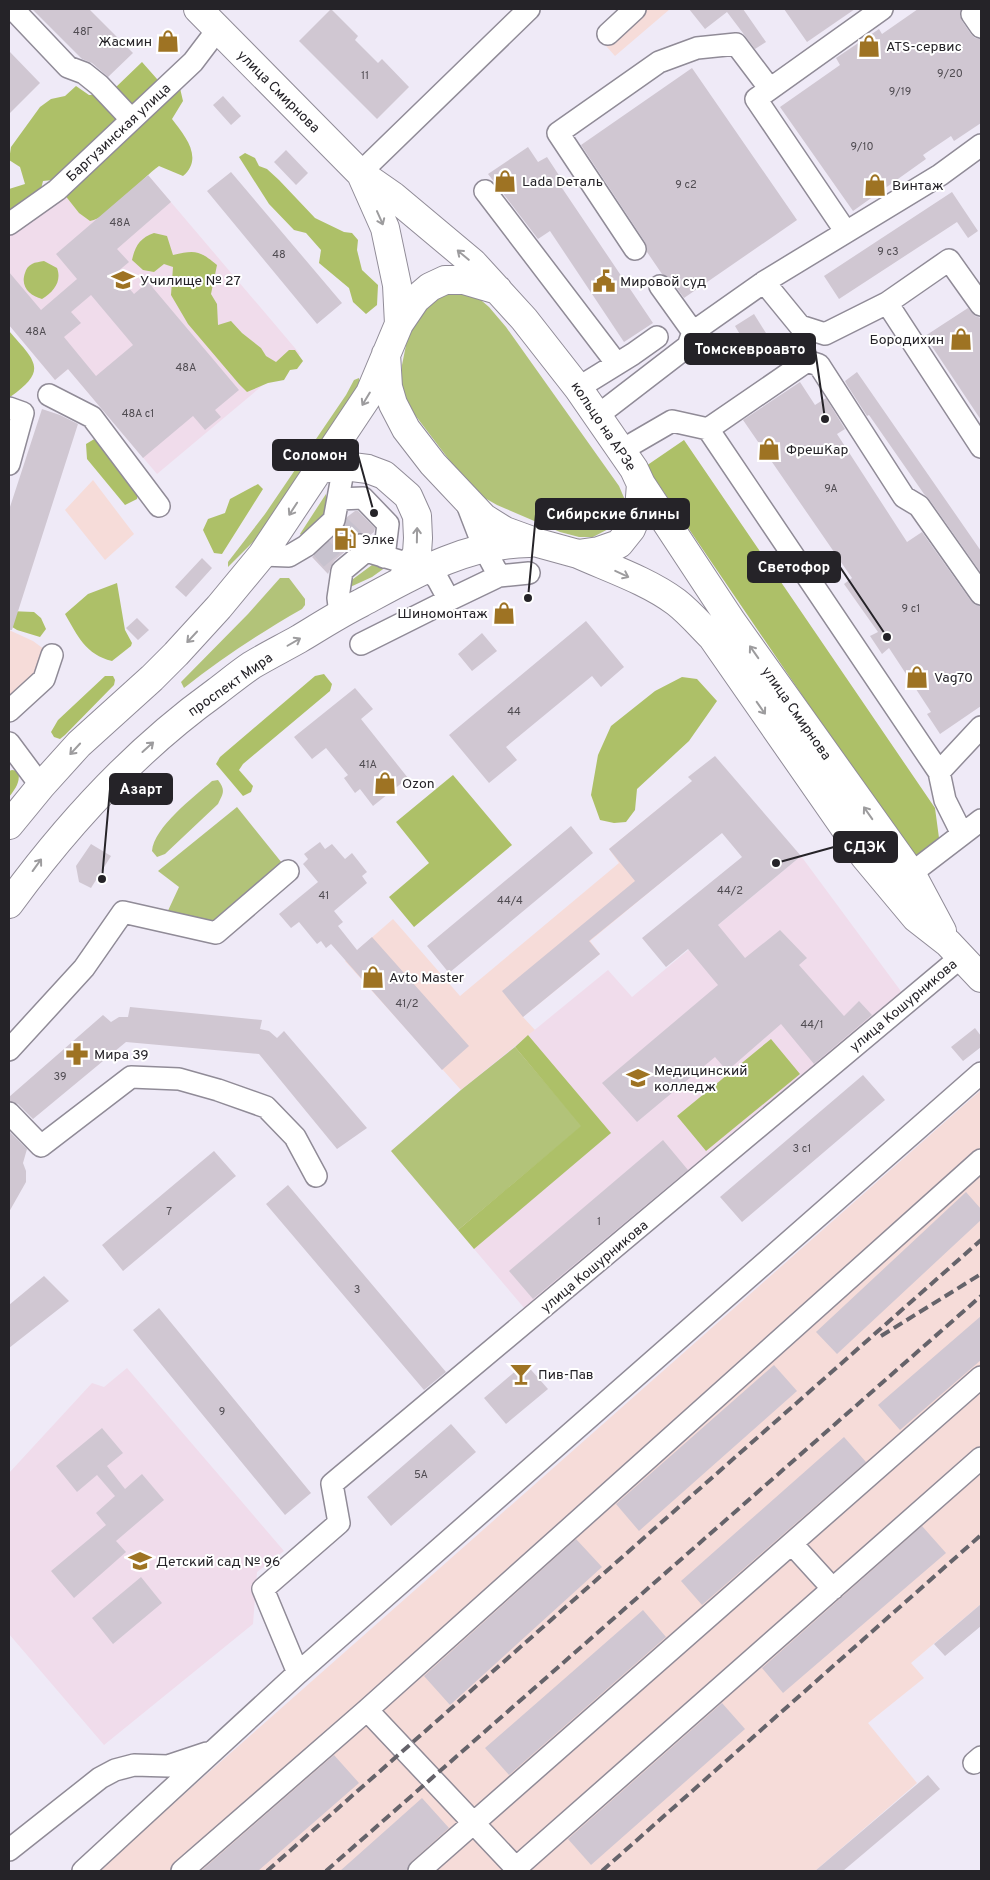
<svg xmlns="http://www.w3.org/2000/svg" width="990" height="1880" font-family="Overpass,sans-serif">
	<rect width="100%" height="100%" fill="#efeaf7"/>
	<path fill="#f6dcd9" d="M 627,9 L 670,9 L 615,56 L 598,37 Z
		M 93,480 L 134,534 L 105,560 L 65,510 Z
		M 9,630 L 33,641 L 52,655 L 9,711 Z
		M 678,793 L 699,851 L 590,941 L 600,954 L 523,1017 L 535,1030 L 461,1090 L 345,961 L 393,919 L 460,996 L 619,863 L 609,849 Z
		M 981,1090 L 981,1604 L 911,1663 L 924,1678 L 868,1723 L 917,1783 L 815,1871 L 97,1871 Z"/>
	<path fill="#f0dceb" d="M 119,141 L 300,354 L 157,474 L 68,369 L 55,380 L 9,325 L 9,235 Z
		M 801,856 L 903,994 L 525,1309 L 391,1151 L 461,1090 L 608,970 L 632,997 Z
		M 127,1368 L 284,1551 L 257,1572 L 253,1624 L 104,1745 L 9,1634 L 9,1473 L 92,1383 L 104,1387 Z"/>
	<path fill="#b2c379" d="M 442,287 L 475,295 L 489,307 L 506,327 L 619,486 L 625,500 L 624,513 L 616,525 L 593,537 L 579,537 L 560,532 L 497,505 L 483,497 L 469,486 L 415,415 L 407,403 L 402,385 L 402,365 L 409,330 Z
		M 359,378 L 360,383 L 355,393 L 257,538 L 228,567 L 228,562 L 265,514 L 346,395 L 354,380 Z
		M 326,494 C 327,521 322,520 303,537 L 300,534 Z
		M 372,565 L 386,567 L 372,577 L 348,588 L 345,585 Z
		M 280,578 L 289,578 L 305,599 L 305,605 L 302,609 C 260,633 222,658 184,688 L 181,682 L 248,614 Z
		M 218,780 C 226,790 223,794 218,804 L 165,854 L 157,857 L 152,851 C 154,827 194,797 212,781 Z
		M 237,807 L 282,863 L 209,929 L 166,915 L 179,887 L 158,871 Z
		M 515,1047 L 582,1126 L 458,1230 L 391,1151 L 461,1090 Z"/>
	<path fill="#adc068" d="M 142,62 L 157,79 L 158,89 L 140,106 L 130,105 L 115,88 Z
		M 179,84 L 183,101 L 172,119 C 185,136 204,158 183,176 L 159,166 C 140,179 110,218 90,221 L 79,213 L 53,180 L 43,181 L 41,189 L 9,214 L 9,189 L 25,184 L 20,167 L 9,160 L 11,147 L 40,107 L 51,99 L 65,96 L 76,86 L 89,95 L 98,95 L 130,127 Z
		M 245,153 L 255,158 L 259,166 L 267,169 L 279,180 L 315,218 L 344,232 L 352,233 L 358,240 L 357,250 L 362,270 L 378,285 L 377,305 L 366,314 L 353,302 L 349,288 L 319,263 L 321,250 L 306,233 L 294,230 L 269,204 L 239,157 Z
		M 154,233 L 167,236 L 173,255 C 195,250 199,250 217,265 L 211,294 L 217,304 L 218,325 L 231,321 L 242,333 L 261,348 L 266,356 L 276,362 L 289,350 L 295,350 L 303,361 L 297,369 L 290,370 L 284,380 L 268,383 L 247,392 L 239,384 L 188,324 L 171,295 L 173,267 L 164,264 L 154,272 L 143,270 L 132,260 C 135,246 140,238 154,233 Z
		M 44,261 L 57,268 C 62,281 54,292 42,299 C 30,296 20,287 25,273 C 26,269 28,266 32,264 C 35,262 40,262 44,261 Z
		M 9,331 C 35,361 49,370 10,397 Z
		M 96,438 L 139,486 L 137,499 L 125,505 L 87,459 L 86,444 Z
		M 684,440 L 935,808 L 939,838 L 913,858 L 646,466 Z
		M 258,484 L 263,489 L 222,554 L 214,553 L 203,530 L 208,519 L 225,513 L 230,499 Z
		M 117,583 L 125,630 L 132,643 L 131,646 L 112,661 C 86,655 77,635 65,614 L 88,594 Z
		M 9,611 L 34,612 L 41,618 L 46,629 L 40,637 L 17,630 L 9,625 Z
		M 324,674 L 332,684 L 330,691 L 243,764 L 239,770 L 253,786 L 251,792 L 243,796 L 216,764 L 220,757 L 315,676 Z
		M 105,676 L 113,676 L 115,680 L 114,685 L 65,735 L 60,739 L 54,737 L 51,732 L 58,720 Z
		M 682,677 L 697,679 L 717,701 L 689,741 L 637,789 L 635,810 L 626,822 L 614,823 L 600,820 L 591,795 L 598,755 L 611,726 L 655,691 Z
		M 12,770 L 18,771 C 21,782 15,789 9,797 L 9,771 Z
		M 453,775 L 512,845 L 414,927 L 389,897 L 429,863 L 396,822 Z
		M 528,1035 L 611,1133 L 474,1249 L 458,1230 L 581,1126 L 515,1047 Z
		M 771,1039 L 800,1074 L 706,1151 L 677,1116 Z"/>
	<path fill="#d0c7d2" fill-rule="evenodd" d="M 32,9 L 89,9 L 133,53 L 108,77 L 92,63 L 82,59 Z
		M 331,9 L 358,36 L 355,40 L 378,63 L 382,59 L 409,87 L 377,119 L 299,41 Z
		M 689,9 L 743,9 L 766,42 L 755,49 L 727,12 L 705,29 Z
		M 784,9 L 855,9 L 807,42 Z
		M 918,9 L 961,9 L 960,15 L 962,21 L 971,34 L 975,38 L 981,39 L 981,123 L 954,141 L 951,136 L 923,155 L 926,159 L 853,211 L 780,107 L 840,65 L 836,58 L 879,29 L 882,34 Z
		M 9,51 L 40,83 L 9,114 Z
		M 692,68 L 797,220 L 684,298 L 670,279 L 662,274 L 647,252 L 645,242 L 581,145 Z
		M 223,96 L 241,116 L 231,125 L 213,105 Z
		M 528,147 L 538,162 L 547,157 L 566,186 L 562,188 L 653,323 L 624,342 L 550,231 L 538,239 L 488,174 Z
		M 286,150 L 308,173 L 296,185 L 274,162 Z
		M 231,172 L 342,303 L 317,324 L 207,191 Z
		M 148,175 L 171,202 L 117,249 L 129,262 L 116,273 L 134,294 L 148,282 L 239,390 L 215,410 L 221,417 L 205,430 L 193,416 L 143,458 L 68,369 L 55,380 L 9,325 L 9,272 L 41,310 L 77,279 L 56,254 ZM 91,295 L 133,345 L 96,376 L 64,337 L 81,323 L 71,312 Z
		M 952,192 L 978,231 L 968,238 L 957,222 L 839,299 L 824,276 Z
		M 968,308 L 975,316 L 981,318 L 981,420 L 925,336 Z
		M 754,314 L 771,341 L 751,353 L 735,326 Z
		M 857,372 L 981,551 L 981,573 L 929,499 L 924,494 L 869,415 L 867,416 L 847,385 L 845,381 Z
		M 800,382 L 815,405 L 826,398 L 845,429 L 837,434 L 907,542 L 922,532 L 971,601 L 975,605 L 981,606 L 981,706 L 940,734 L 927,714 L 931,712 L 889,648 L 882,654 L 870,636 L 878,632 L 844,584 L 852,578 L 743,420 Z
		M 42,409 L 60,415 L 78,424 L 12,630 L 9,630 L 9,510 Z
		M 355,511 L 358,511 L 375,528 L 374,532 L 369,536 L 363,533 L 356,533 L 352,536 L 348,542 L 348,549 L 334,561 L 328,574 L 312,557 L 342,529 L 347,517 Z
		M 202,558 L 212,568 L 186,597 L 175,587 Z
		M 137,618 L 149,630 L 138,640 L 126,628 Z
		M 586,621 L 624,667 L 601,687 L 592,676 L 506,747 L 517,760 L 489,783 L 449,735 Z
		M 482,633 L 497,651 L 472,671 L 458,654 Z
		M 355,688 L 373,709 L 361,719 L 408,778 L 373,806 L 360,789 L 355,793 L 344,778 L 348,775 L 326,748 L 312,759 L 294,737 Z
		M 715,756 L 801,856 L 718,925 L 745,958 L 780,930 L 807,958 L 799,965 L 844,1016 L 859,1001 L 872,1015 L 814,1064 L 781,1024 L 727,1071 L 715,1057 L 637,1122 L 602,1083 L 718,985 L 688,949 L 666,967 L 642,938 L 742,857 L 722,833 L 589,941 L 600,954 L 523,1017 L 502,991 L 635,881 L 609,849 L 692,781 L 688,777 Z
		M 571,826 L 593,853 L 449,973 L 427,946 Z
		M 320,842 L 325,849 L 332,844 L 345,859 L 352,853 L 367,872 L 362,876 L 367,883 L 334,911 L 343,922 L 338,926 L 357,950 L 372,937 L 469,1046 L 442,1070 L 331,944 L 326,948 L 321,941 L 317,944 L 299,922 L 291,928 L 279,914 L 318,882 L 303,864 L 308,859 L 304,854 Z
		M 91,844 L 111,856 L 91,888 L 79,882 L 76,866 Z
		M 130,1007 L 262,1020 L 260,1029 L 269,1031 L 277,1038 L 284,1031 L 367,1128 L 337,1149 L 259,1054 L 126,1042 L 33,1119 L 18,1104 L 9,1101 L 9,1097 L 103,1015 L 111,1022 L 119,1017 L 128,1017 Z
		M 975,1028 L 981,1036 L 981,1047 L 963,1061 L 951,1047 Z
		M 863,1075 L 885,1100 L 742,1222 L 720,1197 Z
		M 9,1131 L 27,1149 L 23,1163 L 26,1171 L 26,1182 L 9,1212 Z
		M 663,1140 L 688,1170 L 533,1299 L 509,1271 Z
		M 214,1151 L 236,1176 L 123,1271 L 102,1245 Z
		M 288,1185 L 446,1372 L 424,1390 L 266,1204 Z
		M 966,1192 L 981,1209 L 981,1220 L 837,1354 L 816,1332 Z
		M 44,1276 L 69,1301 L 9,1348 L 9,1305 Z
		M 159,1308 L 311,1493 L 285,1515 L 133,1330 Z
		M 981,1316 L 981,1360 L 900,1430 L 878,1405 Z
		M 525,1363 L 548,1389 L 506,1424 L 484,1398 Z
		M 774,1365 L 797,1391 L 639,1531 L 616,1504 Z
		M 451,1424 L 476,1452 L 391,1526 L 367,1497 Z
		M 102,1428 L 123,1453 L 107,1466 L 125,1489 L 142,1474 L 164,1500 L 116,1541 L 126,1552 L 74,1598 L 51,1571 L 106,1525 L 96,1513 L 115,1496 L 97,1475 L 77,1492 L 56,1466 Z
		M 844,1437 L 866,1462 L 702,1605 L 681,1581 Z
		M 922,1526 L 946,1553 L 783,1693 L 762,1668 Z
		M 576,1539 L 602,1567 L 450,1705 L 424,1676 Z
		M 141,1577 L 162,1603 L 113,1644 L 92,1618 Z
		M 981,1604 L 981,1626 L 945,1656 L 934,1644 Z
		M 643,1610 L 666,1637 L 509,1775 L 485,1748 Z
		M 722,1703 L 745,1729 L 591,1865 L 568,1839 Z
		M 334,1755 L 359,1783 L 258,1871 L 201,1871 Z
		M 928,1775 L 940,1789 L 843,1871 L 815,1871 Z
		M 422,1798 L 449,1828 L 411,1862 L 407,1871 L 340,1871 Z"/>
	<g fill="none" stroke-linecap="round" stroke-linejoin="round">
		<path stroke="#c7c2ce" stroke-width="21" stroke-dasharray="21 11" stroke-linecap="butt" d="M 339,525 L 360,545
			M 318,544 L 337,566"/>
		<defs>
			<path id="minor" d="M 13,9 L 68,67 L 84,73 L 99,85 L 131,119
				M 972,14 L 981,27
				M 608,34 L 635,9
				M 360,173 L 529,9
				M 485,191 L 617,364
				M 9,224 L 57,190 L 193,62 L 218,29
				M 846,232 L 756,99 L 882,9
				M 635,249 L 558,133 L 659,62 L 697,48 L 736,44 L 770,89
				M 764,282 L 800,326 L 825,334 L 887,303 L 949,260 L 981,305
				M 660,286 L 693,332
				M 887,303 L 981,447
				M 578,388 L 633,354 L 657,337
				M 49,395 L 92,417 L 159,506
				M 9,408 L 23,413 L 9,464
				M 597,416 L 688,346 L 693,332 L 764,282 L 940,175 L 981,145
				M 708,429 L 939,772 L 945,800 L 962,834
				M 622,450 L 672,421 L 708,429 L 807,361 L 819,365 L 904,497 L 919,506 L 981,594
				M 338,499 L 363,498 L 388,524 L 384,557
				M 467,504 L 484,548 L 499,576
				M 360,545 L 366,551 L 426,569 L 437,578 L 449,600 L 361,644
				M 262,555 L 289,556 L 306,546 L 334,520 L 344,466 L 342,451
				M 449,600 L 499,576 L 529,573
				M 340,614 L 338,598 L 342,571 L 366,551
				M 9,711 L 44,679 L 52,655
				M 9,743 L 41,786
				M 939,772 L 981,727
				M 900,882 L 981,820
				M 9,1050 L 84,968 L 123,912 L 216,933 L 288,871
				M 9,1113 L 41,1146 L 131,1077 L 179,1079 L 218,1090 L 266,1107 L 295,1137 L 316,1176
				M 792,1544 L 833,1589
				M 298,1673 L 263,1589 L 339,1523 L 332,1484 L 961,957
				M 367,1710 L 516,1868 L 981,1458
				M 974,1763 L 981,1757
				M 9,1850 L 100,1778 L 115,1770 L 134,1765 L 168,1766 L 207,1753
				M 83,1871 L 298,1673 L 981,1073
				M 182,1871 L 367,1710 L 981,1160
				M 419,1871 L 981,1377"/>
			<path id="major" d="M 198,9 L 360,173 L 393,196 L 473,263 L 524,319 L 578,388 L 634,469 L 641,484 L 639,510 L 631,529 L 619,544 L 599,551 L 578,554 L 538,543 L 505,531 L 484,518 L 433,464 L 406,429 L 393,404 L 388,387 L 386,354
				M 361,174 L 385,228 L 397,285 L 399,324
				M 320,469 L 344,466 L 368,469 L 384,475 L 408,496 L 417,516 L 418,538 L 417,553 L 402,580
				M 641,484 L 732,622 L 911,873 L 942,931
				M 578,554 C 609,568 648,581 676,602 C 689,612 700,625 712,637 L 865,857 L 916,918 L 948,943 L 981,978
				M 9,825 L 41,786 L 79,744 L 152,678 L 176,654 L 219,607 L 262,555 L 370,393 L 399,324 L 416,299 L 430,287 L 445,280 L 464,280 L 498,290
				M 9,904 C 68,823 134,751 216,692 C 228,683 240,673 252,665 C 267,656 283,648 299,639 C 319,627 339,614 361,603 C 416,573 465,544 529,543"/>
		</defs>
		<use href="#minor" stroke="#908b97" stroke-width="24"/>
		<use href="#major" stroke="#908b97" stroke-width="30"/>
		<use href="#minor" stroke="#fff" stroke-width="21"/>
		<use href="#major" stroke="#fff" stroke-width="28"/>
		<path stroke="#65636a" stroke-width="4" stroke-dasharray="10 5" stroke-linecap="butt" d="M 881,1336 L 981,1274
			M 267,1871 L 981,1240
			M 326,1871 L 981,1296
			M 602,1871 L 981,1535"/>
	</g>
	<defs><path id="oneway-shaft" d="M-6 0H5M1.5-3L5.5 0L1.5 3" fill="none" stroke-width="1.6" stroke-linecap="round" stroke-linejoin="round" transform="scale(1.25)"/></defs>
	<g stroke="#9d9c9e">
		<use href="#oneway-shaft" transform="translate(380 218) rotate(66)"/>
		<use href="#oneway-shaft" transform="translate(463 255) rotate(-140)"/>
		<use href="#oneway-shaft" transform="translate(366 399) rotate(121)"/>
		<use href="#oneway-shaft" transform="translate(293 509) rotate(123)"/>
		<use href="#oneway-shaft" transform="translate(417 535) rotate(-89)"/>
		<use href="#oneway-shaft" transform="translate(622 574) rotate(25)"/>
		<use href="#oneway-shaft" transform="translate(192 637) rotate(133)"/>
		<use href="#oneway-shaft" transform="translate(294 642) rotate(-30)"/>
		<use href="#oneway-shaft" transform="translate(754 652) rotate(-125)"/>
		<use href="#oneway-shaft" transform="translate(761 708) rotate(55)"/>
		<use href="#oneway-shaft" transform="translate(148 747) rotate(-42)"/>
		<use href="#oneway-shaft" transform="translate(75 749) rotate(133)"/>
		<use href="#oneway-shaft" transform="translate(868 813) rotate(-125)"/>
		<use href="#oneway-shaft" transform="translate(37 865) rotate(-54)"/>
	</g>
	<defs>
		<symbol id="shop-bare" viewBox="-9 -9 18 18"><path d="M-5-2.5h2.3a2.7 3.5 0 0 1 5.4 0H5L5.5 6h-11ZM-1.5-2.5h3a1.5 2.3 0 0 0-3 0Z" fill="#9e7323" stroke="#fff" stroke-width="2.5" paint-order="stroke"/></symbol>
		<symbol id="school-bare" viewBox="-9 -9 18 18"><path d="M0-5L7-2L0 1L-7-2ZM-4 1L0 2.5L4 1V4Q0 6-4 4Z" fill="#9e7323" stroke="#fff" stroke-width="2.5" paint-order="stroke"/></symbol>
		<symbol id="civic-bare" viewBox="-9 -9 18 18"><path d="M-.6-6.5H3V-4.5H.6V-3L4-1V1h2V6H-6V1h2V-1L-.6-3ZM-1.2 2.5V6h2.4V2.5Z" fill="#9e7323" stroke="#fff" stroke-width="2.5" paint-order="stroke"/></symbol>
		<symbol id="fuel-bare" viewBox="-9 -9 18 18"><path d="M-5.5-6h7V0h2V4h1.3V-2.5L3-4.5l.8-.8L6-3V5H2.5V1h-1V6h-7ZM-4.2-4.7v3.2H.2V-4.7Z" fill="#9e7323" stroke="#fff" stroke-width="2.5" paint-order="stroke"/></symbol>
		<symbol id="pharmacy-bare" viewBox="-9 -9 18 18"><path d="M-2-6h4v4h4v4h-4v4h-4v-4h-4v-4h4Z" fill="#9e7323" stroke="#fff" stroke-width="2.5" paint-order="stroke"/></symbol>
		<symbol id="university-bare" viewBox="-9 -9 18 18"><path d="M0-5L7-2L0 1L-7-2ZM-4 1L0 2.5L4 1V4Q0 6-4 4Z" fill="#9e7323" stroke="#fff" stroke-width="2.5" paint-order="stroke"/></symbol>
		<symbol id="bar-bare" viewBox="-9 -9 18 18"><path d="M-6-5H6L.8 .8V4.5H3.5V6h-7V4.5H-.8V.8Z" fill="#9e7323" stroke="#fff" stroke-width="2.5" paint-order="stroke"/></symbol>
	</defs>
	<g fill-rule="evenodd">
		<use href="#shop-bare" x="152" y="25" width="32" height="32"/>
		<use href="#shop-bare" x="853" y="30" width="32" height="32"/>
		<use href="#shop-bare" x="489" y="165" width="32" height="32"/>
		<use href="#shop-bare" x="859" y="169" width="32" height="32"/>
		<use href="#school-bare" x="107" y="264" width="32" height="32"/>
		<use href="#civic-bare" x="588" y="265" width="32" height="32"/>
		<use href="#shop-bare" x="945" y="323" width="32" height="32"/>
		<use href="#shop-bare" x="753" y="433" width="32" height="32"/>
		<use href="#fuel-bare" x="329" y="523" width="32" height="32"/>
		<use href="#shop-bare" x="488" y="597" width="32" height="32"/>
		<use href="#shop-bare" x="901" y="661" width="32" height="32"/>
		<use href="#shop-bare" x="369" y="767" width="32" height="32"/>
		<use href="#shop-bare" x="357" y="961" width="32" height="32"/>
		<use href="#pharmacy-bare" x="61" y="1038" width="32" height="32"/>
		<use href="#university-bare" x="622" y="1062" width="32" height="32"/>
		<use href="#bar-bare" x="505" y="1358" width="32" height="32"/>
		<use href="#school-bare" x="124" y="1545" width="32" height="32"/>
	</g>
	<g text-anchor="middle" stroke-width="4" stroke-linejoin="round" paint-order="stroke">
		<g font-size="11" fill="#504c52">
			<text x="83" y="35">48Г</text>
			<text x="950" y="77">9/20</text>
			<text x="365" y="79">11</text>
			<text x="900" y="95">9/19</text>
			<text x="862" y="150">9/10</text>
			<text x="686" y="188">9 с2</text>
			<text x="120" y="226">48А</text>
			<text x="888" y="255">9 с3</text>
			<text x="279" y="258">48</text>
			<text x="36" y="335">48А</text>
			<text x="186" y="371">48А</text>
			<text x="138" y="417">48А с1</text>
			<text x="831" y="492">9А</text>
			<text x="911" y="612">9 с1</text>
			<text x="514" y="715">44</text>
			<text x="368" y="768">41А</text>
			<text x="730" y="894">44/2</text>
			<text x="324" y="899">41</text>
			<text x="510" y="904">44/4</text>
			<text x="407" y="1007">41/2</text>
			<text x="812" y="1028">44/1</text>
			<text x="60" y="1080">39</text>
			<text x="802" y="1152">3 с1</text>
			<text x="169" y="1215">7</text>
			<text x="599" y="1225">1</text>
			<text x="357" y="1293">3</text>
			<text x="222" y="1415">9</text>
			<text x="421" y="1478">5А</text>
		</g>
		<g font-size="14" fill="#252328" stroke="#fff" text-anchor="start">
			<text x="152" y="46" text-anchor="end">Жасмин</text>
			<text x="886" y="51">ATS-сервис</text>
			<text x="522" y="186">Lada Dеталь</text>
			<text x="892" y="190">Винтаж</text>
			<text x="140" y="285">Училище № 27</text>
			<text x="620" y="286">Мировой суд</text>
			<text x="944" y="344" text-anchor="end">Бородихин</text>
			<text x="786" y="454">ФрешКар</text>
			<text x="362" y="544">Элке</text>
			<text x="488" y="618" text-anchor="end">Шиномонтаж</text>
			<text x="934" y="682">Vag70</text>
			<text x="402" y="788">Ozon</text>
			<text x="389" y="982">Avto Master</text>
			<text x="94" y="1059">Мира 39</text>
			<text x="654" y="1075">Медицинский<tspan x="654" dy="16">колледж</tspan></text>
			<text x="538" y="1379">Пив-Пав</text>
			<text x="156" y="1566">Детский сад № 96</text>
		</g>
		<g font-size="14" fill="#252328" stroke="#fff">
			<text transform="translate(279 91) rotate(45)" y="5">улица Смирнова</text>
			<text transform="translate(118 132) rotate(-43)" y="5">Баргузинская улица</text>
			<text transform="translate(604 426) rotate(56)" y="5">кольцо на АРЗе</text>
			<text transform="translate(230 684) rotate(-35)" y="5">проспект Мира</text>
			<text transform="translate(797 713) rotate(55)" y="5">улица Смирнова</text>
			<text transform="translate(903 1005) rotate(-40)" y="5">улица Кошурникова</text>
			<text transform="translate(594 1266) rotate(-40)" y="5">улица Кошурникова</text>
		</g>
	</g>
	<path fill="none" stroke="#252328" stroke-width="2" d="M825 419L815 349M374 513L358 455M528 598L536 514M887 637L840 567M102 879L110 789M776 863L834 847"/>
	<g fill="#252328" stroke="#fff" stroke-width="2">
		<circle cx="825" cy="419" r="5"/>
		<circle cx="374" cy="513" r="5"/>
		<circle cx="528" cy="598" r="5"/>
		<circle cx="887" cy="637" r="5"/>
		<circle cx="102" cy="879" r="5"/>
		<circle cx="776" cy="863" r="5"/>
	</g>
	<g fill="#252328" stroke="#252328" stroke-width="2">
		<rect x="685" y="334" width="130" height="30" rx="5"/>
		<rect x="273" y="440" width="85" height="30" rx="5"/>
		<rect x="536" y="499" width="153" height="30" rx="5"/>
		<rect x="748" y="552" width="92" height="30" rx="5"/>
		<rect x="110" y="774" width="62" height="30" rx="5"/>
		<rect x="834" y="832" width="63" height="30" rx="5"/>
	</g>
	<g font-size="15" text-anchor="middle" font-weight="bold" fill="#fff">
		<text x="750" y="354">Томскевроавто</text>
		<text x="315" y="460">Соломон</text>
		<text x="613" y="519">Сибирские блины</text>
		<text x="794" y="572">Светофор</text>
		<text x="141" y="794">Азарт</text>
		<text x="865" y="852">СДЭК</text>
	</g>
	<rect width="990" height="1880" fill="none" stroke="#252328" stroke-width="20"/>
</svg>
